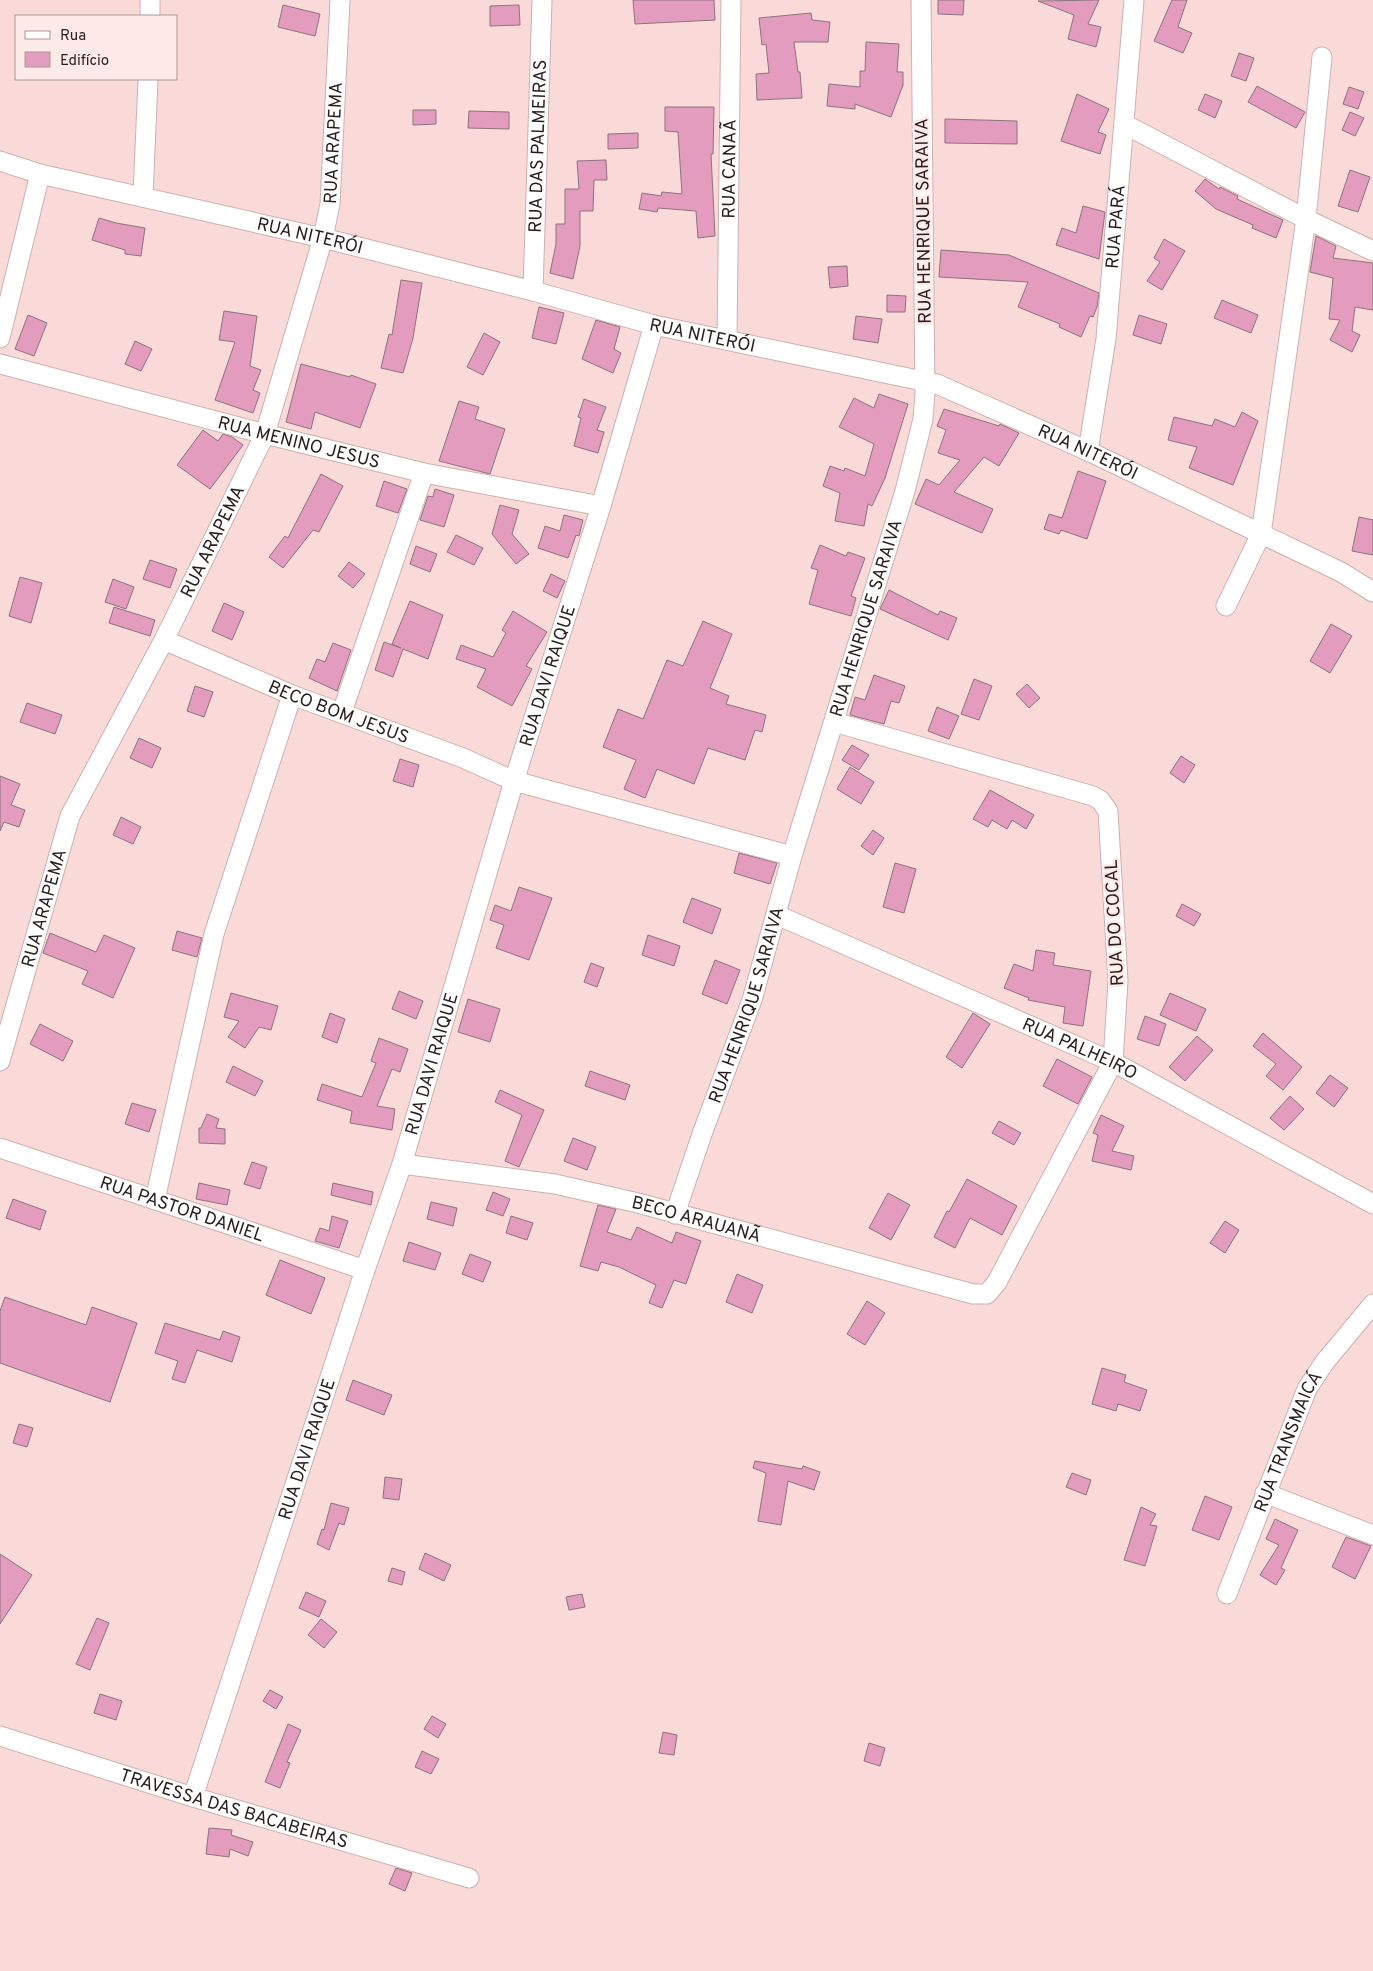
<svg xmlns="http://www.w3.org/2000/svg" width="1373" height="1971" font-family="Overpass,sans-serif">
	<rect width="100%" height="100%" fill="#f9dad8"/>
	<path fill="#e49cbe" stroke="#8c737e" d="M 633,0 L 714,0 L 715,20 L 635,24 Z
		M 938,0 L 964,0 L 963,15 L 938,14 Z
		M 1099,0 L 1088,24 L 1101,27 L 1096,47 L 1068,39 L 1074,15 L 1038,1 Z
		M 1172,0 L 1187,0 L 1178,27 L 1192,33 L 1183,53 L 1154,41 Z
		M 283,5 L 320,14 L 315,36 L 278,27 Z
		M 519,5 L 520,25 L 490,26 L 490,6 Z
		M 811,13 L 812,20 L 830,22 L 828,42 L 794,42 L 798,72 L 800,72 L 802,98 L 757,100 L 756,74 L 769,73 L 766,44 L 762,45 L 759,18 Z
		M 866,42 L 899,44 L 897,72 L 903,72 L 903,85 L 891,117 L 855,104 L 855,109 L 827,106 L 829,84 L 860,87 L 860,71 L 865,71 Z
		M 1239,53 L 1254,58 L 1246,81 L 1231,76 Z
		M 1257,86 L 1305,112 L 1296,128 L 1248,102 Z
		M 1349,87 L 1364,92 L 1358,109 L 1343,104 Z
		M 1077,94 L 1109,109 L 1098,132 L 1106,135 L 1100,154 L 1061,141 Z
		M 1205,94 L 1222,101 L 1215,118 L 1198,110 Z
		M 665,107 L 714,107 L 713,154 L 711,154 L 715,236 L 698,238 L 696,211 L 658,208 L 657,212 L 639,209 L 642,193 L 661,196 L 662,192 L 682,194 L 678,132 L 665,131 Z
		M 413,110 L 436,110 L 436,124 L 413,125 Z
		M 469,111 L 509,112 L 509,129 L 468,128 Z
		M 1350,112 L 1364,118 L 1355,136 L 1342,130 Z
		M 945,119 L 1017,121 L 1017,144 L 945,143 Z
		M 638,133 L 638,148 L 608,149 L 608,134 Z
		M 606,160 L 607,180 L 594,180 L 593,211 L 580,211 L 580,246 L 573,279 L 550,273 L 556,244 L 556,224 L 565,224 L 565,189 L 579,189 L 577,161 Z
		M 1350,170 L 1370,177 L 1358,212 L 1338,206 Z
		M 1205,179 L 1219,189 L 1220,187 L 1238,196 L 1237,199 L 1283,220 L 1276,238 L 1252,228 L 1253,225 L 1216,209 L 1195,191 Z
		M 1083,206 L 1105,212 L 1099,259 L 1056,245 L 1062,228 L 1076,233 Z
		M 99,218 L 116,223 L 145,228 L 141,256 L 125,254 L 125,250 L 92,240 Z
		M 1316,236 L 1336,246 L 1333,258 L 1373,263 L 1373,310 L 1355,307 L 1352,331 L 1360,335 L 1352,352 L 1330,340 L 1340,320 L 1329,319 L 1333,278 L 1310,272 Z
		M 1164,239 L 1185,251 L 1162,290 L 1147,281 L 1160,262 L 1154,258 Z
		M 941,250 L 1009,255 L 1099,293 L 1097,307 L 1093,317 L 1090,316 L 1081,337 L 1059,327 L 1060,324 L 1018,307 L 1028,282 L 939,277 Z
		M 847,266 L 848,286 L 830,288 L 828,267 Z
		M 401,280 L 422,283 L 413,338 L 403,373 L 381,368 L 389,334 L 392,335 Z
		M 887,295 L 906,296 L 905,312 L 887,312 Z
		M 1222,300 L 1258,315 L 1251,333 L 1214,318 Z
		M 539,307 L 564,313 L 556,344 L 532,338 Z
		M 224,311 L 257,316 L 250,366 L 261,370 L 253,390 L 260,393 L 253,413 L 215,400 L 235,342 L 219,340 Z
		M 28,315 L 47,323 L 34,356 L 15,349 Z
		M 1139,315 L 1167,324 L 1161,344 L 1133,335 Z
		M 856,316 L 882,319 L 878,343 L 853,339 Z
		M 596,320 L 620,327 L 614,349 L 621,353 L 613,373 L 582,359 Z
		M 484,333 L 500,342 L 483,375 L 467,367 Z
		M 135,341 L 152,349 L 141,371 L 125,364 Z
		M 301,364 L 350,377 L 351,375 L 376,384 L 360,428 L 315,412 L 311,429 L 286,422 Z
		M 879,394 L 908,404 L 885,478 L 872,506 L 868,504 L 864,526 L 835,521 L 840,493 L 823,486 L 830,466 L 844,471 L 845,468 L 865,476 L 874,444 L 839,427 L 854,398 L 874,408 Z
		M 584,399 L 606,407 L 597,430 L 604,432 L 598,453 L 574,446 L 581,418 L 578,417 Z
		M 459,401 L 479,407 L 475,419 L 505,429 L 490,474 L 439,461 Z
		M 944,409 L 999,426 L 1000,424 L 1019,433 L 999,466 L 984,457 L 954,492 L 993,509 L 982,533 L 915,504 L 926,479 L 939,485 L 960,460 L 938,453 L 946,430 L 937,426 Z
		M 1242,412 L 1258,421 L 1233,485 L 1189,468 L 1197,447 L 1168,440 L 1174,417 L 1212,426 L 1215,419 L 1235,427 Z
		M 203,430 L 218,441 L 223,434 L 232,437 L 243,445 L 210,489 L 177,465 Z
		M 1078,471 L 1106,481 L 1087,539 L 1061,530 L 1059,534 L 1044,529 L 1049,514 L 1062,518 Z
		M 321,474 L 343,486 L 319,532 L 313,530 L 283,568 L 269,557 L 285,536 L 288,538 Z
		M 384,481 L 407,489 L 398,513 L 376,506 Z
		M 435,489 L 454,495 L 444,527 L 420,520 L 428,496 L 433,497 Z
		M 500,505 L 519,510 L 512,534 L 529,554 L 516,564 L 492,534 Z
		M 564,515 L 583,520 L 579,536 L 576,535 L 568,558 L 538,548 L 545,526 L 560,531 Z
		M 1359,517 L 1373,520 L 1373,555 L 1352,551 Z
		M 456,535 L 483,548 L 474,565 L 447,552 Z
		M 820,545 L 846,556 L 848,552 L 865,558 L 851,596 L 856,598 L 851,616 L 809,604 L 818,570 L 811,568 Z
		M 416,546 L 437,554 L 430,572 L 410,564 Z
		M 150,560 L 177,569 L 170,588 L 143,579 Z
		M 349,562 L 365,574 L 353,588 L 338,576 Z
		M 551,574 L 565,581 L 557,598 L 543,591 Z
		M 20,577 L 42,583 L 31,623 L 9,616 Z
		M 113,579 L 134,587 L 126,609 L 105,602 Z
		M 889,590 L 938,615 L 940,611 L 957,618 L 948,640 L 880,609 Z
		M 410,601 L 443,615 L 428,659 L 403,649 L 393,677 L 375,670 L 384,642 L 401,648 L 392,644 Z
		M 224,603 L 244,612 L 232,640 L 212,631 Z
		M 114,607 L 155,620 L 150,636 L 109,623 Z
		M 513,611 L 547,632 L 526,666 L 532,669 L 512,706 L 477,687 L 486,669 L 456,659 L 461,645 L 493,657 L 506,633 L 502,630 Z
		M 703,621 L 732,634 L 710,688 L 729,696 L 726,704 L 766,715 L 762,732 L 755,730 L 745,760 L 708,748 L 694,784 L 657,769 L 645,798 L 624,789 L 636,760 L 603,747 L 618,709 L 643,719 L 667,660 L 683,666 Z
		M 1331,624 L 1352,636 L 1330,673 L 1310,661 Z
		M 333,643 L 351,650 L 337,691 L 309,678 L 317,659 L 325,662 Z
		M 874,675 L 905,686 L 899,703 L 891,701 L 884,724 L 850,715 L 855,697 L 865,700 Z
		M 974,679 L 992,686 L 979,720 L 961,714 Z
		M 1027,684 L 1040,698 L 1029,708 L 1016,694 Z
		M 195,686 L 213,692 L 204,717 L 187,711 Z
		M 27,703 L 62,715 L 55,734 L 20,722 Z
		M 937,707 L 959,716 L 949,739 L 928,731 Z
		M 139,738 L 161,748 L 152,768 L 130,758 Z
		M 852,745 L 869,755 L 859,770 L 842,760 Z
		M 1181,756 L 1195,765 L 1184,783 L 1170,773 Z
		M 400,759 L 419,765 L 413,787 L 393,781 Z
		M 850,767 L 874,782 L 861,804 L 837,789 Z
		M 0,776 L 20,784 L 11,805 L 25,810 L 19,827 L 4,822 L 0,831 Z
		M 990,790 L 1034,815 L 1026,829 L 1012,820 L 1007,829 L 992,820 L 988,827 L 973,819 Z
		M 121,817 L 141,827 L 133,844 L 113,835 Z
		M 873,830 L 884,838 L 873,855 L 861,846 Z
		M 739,853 L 777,863 L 770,884 L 734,873 Z
		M 895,863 L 916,869 L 904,913 L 883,907 Z
		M 519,887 L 552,898 L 529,960 L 496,948 L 504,925 L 490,920 L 495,905 L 511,911 Z
		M 692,898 L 721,909 L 712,934 L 683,922 Z
		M 1182,904 L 1201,914 L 1194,926 L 1176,916 Z
		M 177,931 L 202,938 L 197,957 L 172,950 Z
		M 50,933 L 96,952 L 104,935 L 135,948 L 113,998 L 82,984 L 88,971 L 43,953 Z
		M 648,935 L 680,946 L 674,966 L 642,955 Z
		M 1036,950 L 1055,953 L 1053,965 L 1091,971 L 1083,1026 L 1063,1023 L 1065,1007 L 1028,1000 L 1029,998 L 1004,988 L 1014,964 L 1033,971 Z
		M 715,960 L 740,970 L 727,1004 L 702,994 Z
		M 591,963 L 604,968 L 597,987 L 584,982 Z
		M 399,991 L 423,1001 L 416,1019 L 392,1009 Z
		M 231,993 L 278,1006 L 271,1030 L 259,1027 L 245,1048 L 228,1037 L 239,1021 L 224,1017 Z
		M 1170,993 L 1206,1009 L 1196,1031 L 1160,1015 Z
		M 468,999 L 500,1009 L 490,1042 L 458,1032 Z
		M 330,1013 L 345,1019 L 337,1043 L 322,1037 Z
		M 973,1013 L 990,1024 L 962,1068 L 946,1057 Z
		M 1145,1016 L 1166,1024 L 1159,1046 L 1137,1039 Z
		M 40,1024 L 73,1041 L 63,1061 L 30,1044 Z
		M 1263,1033 L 1302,1067 L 1283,1090 L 1266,1076 L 1276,1064 L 1253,1046 Z
		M 1197,1036 L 1213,1050 L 1185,1081 L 1169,1067 Z
		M 379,1038 L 408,1049 L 400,1072 L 392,1069 L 377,1106 L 395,1109 L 392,1130 L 350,1123 L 352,1111 L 317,1100 L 322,1084 L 362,1097 L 376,1063 L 371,1061 Z
		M 1057,1059 L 1092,1077 L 1078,1104 L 1043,1086 Z
		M 233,1066 L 263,1081 L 255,1096 L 226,1082 Z
		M 590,1071 L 630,1085 L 625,1100 L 585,1086 Z
		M 1330,1075 L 1348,1088 L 1334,1107 L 1316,1093 Z
		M 500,1090 L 544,1110 L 519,1167 L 505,1161 L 522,1115 L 495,1102 Z
		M 1290,1096 L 1304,1109 L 1284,1130 L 1270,1118 Z
		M 132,1103 L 156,1110 L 149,1132 L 125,1124 Z
		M 207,1114 L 219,1119 L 216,1128 L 225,1129 L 225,1144 L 199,1143 L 199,1128 L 201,1128 Z
		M 1101,1115 L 1124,1126 L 1112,1151 L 1134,1156 L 1131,1170 L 1092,1161 L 1098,1135 L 1093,1133 Z
		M 999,1121 L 1021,1133 L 1014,1145 L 992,1133 Z
		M 573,1138 L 596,1147 L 587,1170 L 564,1161 Z
		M 252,1162 L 267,1167 L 260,1189 L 244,1184 Z
		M 967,1179 L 1017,1206 L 1002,1235 L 970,1218 L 955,1248 L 934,1237 L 947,1211 L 949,1212 Z
		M 199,1183 L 230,1190 L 227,1205 L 196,1199 Z
		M 333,1183 L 373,1192 L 371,1205 L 331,1195 Z
		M 493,1192 L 510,1199 L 503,1216 L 486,1210 Z
		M 888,1193 L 910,1205 L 891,1240 L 869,1228 Z
		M 13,1199 L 46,1211 L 40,1230 L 6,1218 Z
		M 431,1202 L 457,1208 L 453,1226 L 427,1219 Z
		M 598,1205 L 616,1209 L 607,1232 L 631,1240 L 637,1227 L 672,1243 L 676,1232 L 701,1241 L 686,1284 L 674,1280 L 662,1308 L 649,1303 L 656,1285 L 619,1267 L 601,1262 L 598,1271 L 580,1266 Z
		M 332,1216 L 348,1221 L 339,1248 L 315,1241 L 320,1228 L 329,1231 Z
		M 511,1216 L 533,1223 L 527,1240 L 506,1233 Z
		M 1225,1221 L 1239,1230 L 1225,1253 L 1210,1243 Z
		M 409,1242 L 441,1253 L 435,1270 L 403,1261 Z
		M 470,1254 L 491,1262 L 483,1282 L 462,1274 Z
		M 280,1260 L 325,1278 L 311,1314 L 266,1295 Z
		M 737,1274 L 763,1285 L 752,1313 L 726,1302 Z
		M 5,1297 L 86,1325 L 92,1307 L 137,1323 L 110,1402 L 0,1363 L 0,1311 Z
		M 867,1301 L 885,1313 L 865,1345 L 847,1334 Z
		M 165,1323 L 220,1340 L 223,1331 L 240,1337 L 232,1362 L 197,1350 L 185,1383 L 172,1379 L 178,1361 L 155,1353 Z
		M 1102,1368 L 1126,1375 L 1124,1382 L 1147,1390 L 1140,1411 L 1118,1404 L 1116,1411 L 1092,1404 Z
		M 353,1380 L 392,1395 L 384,1415 L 346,1400 Z
		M 19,1424 L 33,1428 L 27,1447 L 13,1443 Z
		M 755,1461 L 802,1469 L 803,1466 L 820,1472 L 814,1490 L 788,1481 L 781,1525 L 758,1521 L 766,1473 L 753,1468 Z
		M 1072,1473 L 1091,1480 L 1086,1495 L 1066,1487 Z
		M 385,1477 L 402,1479 L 399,1500 L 383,1498 Z
		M 1205,1496 L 1232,1507 L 1219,1540 L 1192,1530 Z
		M 331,1503 L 349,1508 L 344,1525 L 339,1523 L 329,1550 L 317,1544 L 322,1529 L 324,1530 Z
		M 1141,1507 L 1156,1514 L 1150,1525 L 1157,1526 L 1145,1566 L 1124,1560 Z
		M 1275,1519 L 1298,1530 L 1281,1568 L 1285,1570 L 1276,1585 L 1260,1575 L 1279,1545 L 1266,1539 Z
		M 1346,1537 L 1371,1546 L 1355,1579 L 1332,1567 Z
		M 425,1553 L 451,1565 L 444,1581 L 419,1569 Z
		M 0,1554 L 32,1575 L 0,1624 Z
		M 392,1568 L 405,1572 L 402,1585 L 388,1581 Z
		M 306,1592 L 326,1601 L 319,1617 L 299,1608 Z
		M 582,1594 L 585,1607 L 569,1610 L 566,1597 Z
		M 97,1618 L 109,1623 L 90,1670 L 76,1664 Z
		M 321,1619 L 337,1632 L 324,1648 L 308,1635 Z
		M 270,1690 L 283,1697 L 276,1709 L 263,1701 Z
		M 100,1694 L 122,1701 L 116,1720 L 94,1713 Z
		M 432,1716 L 446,1724 L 438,1738 L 424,1729 Z
		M 288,1724 L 301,1730 L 287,1762 L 290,1763 L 280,1788 L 265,1782 Z
		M 663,1732 L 677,1735 L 674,1755 L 659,1753 Z
		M 869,1743 L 885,1748 L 880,1766 L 864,1761 Z
		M 422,1751 L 439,1759 L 431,1774 L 415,1767 Z
		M 209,1828 L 232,1830 L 231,1835 L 253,1842 L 248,1856 L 230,1849 L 229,1857 L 206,1854 Z
		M 396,1868 L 412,1873 L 405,1891 L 389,1884 Z"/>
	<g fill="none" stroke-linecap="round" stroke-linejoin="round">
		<defs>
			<g id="street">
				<path d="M 150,16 L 150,0"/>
				<path d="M 1126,125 L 1306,219 L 1373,251"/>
				<path id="s1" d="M 0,161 L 40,174 L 323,238 L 533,291 L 654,325 L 937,384 L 1088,451 L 1341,572 L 1373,592"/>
				<path d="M 143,196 L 148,79"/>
				<path id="s2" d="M 533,291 L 542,0"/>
				<path d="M 0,338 L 40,174"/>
				<path id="s3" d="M 727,339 L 731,0"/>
				<path id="s4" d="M 0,364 L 265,434 L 424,473 L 601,506"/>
				<path id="s5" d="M 1088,451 L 1106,339 L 1134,0"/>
				<path d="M 1226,606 L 1261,534 L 1306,219 L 1322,57"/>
				<path id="s6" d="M 164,640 L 292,695 L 463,758 L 514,781 L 792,856"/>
				<path d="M 342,712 L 424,473"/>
				<path id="s7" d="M 777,915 L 1113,1062 L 1373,1204"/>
				<path id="s8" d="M 0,1061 L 70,816 L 164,640 L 265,434 L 323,238 L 330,204 L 340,0"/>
				<path id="s9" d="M 0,1148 L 365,1270"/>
				<path id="s10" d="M 402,1164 L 555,1184 L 638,1203 L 973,1294 L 987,1294 L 997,1282 L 1113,1062 L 1118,981 L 1108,811 L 1100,800 L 1093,796 L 834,722"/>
				<path d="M 155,1200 L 214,934 L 292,695"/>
				<path id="s11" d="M 675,1214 L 702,1134 L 752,1000 L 792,856 L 905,491 L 923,419 L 925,394 L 921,0"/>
				<path d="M 1265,1493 L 1373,1535"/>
				<path id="s12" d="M 1227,1594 L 1307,1389 L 1324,1363 L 1373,1304"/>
				<path id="s13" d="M 0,1736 L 193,1797 L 469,1878"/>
				<path id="s14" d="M 193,1797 L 365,1270 L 402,1164 L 514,781 L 601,506 L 654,325"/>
			</g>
		</defs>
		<use href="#street" stroke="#ceb0ae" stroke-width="21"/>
		<use href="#street" stroke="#fff" stroke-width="19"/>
	</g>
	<g text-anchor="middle" stroke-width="5" stroke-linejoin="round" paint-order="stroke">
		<g font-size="18" fill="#281d1c" stroke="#feeae9">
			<text dy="6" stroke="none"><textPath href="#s8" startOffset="984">RUA ARAPEMA</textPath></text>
			<text dy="6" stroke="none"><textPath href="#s2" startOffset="145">RUA DAS PALMEIRAS</textPath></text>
			<text dy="6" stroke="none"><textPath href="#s3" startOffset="170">RUA CANAÃ</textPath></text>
			<text transform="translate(923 221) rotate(-91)" y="6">RUA HENRIQUE SARAIVA</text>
			<text dy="6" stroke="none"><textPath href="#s5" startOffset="226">RUA PARÁ</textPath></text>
			<text dy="6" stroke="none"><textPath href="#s1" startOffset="319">RUA NITERÓI</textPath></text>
			<text dy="6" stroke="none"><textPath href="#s1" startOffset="724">RUA NITERÓI</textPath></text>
			<text dy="6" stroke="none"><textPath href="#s4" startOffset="309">RUA MENINO JESUS</textPath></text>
			<text dy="6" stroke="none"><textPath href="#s1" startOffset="1129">RUA NITERÓI</textPath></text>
			<text dy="6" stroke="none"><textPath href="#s8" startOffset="564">RUA ARAPEMA</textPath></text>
			<text dy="6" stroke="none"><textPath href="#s11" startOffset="626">RUA HENRIQUE SARAIVA</textPath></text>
			<text dy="6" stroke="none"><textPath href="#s14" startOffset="1176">RUA DAVI RAIQUE</textPath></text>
			<text dy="6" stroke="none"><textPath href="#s6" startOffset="189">BECO BOM JESUS</textPath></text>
			<text dy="6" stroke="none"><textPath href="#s8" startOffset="159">RUA ARAPEMA</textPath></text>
			<text transform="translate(1114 923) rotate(-93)" y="6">RUA DO COCAL</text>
			<text dy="6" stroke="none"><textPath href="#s11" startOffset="221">RUA HENRIQUE SARAIVA</textPath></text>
			<text dy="6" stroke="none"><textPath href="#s7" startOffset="331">RUA PALHEIRO</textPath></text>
			<text dy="6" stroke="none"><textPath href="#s14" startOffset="771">RUA DAVI RAIQUE</textPath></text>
			<text dy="6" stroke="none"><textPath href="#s9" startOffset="192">RUA PASTOR DANIEL</textPath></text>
			<text dy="6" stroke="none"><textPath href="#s10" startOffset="300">BECO ARAUANÃ</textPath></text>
			<text dy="6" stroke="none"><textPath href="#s12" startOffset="164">RUA TRANSMAICÁ</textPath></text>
			<text dy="6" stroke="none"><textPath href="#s14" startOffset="366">RUA DAVI RAIQUE</textPath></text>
			<text dy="6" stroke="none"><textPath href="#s13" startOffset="245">TRAVESSA DAS BACABEIRAS</textPath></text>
		</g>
	</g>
	<rect x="15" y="15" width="162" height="65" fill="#feeae9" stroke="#a89897"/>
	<rect x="25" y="31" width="25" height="8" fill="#ffffff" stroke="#a89897"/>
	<text x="60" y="40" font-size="15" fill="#281d1c">Rua</text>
	<rect x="25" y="52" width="25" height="15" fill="#e49cbe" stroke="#a89897"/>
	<text x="60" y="65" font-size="15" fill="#281d1c">Edifício</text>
</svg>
